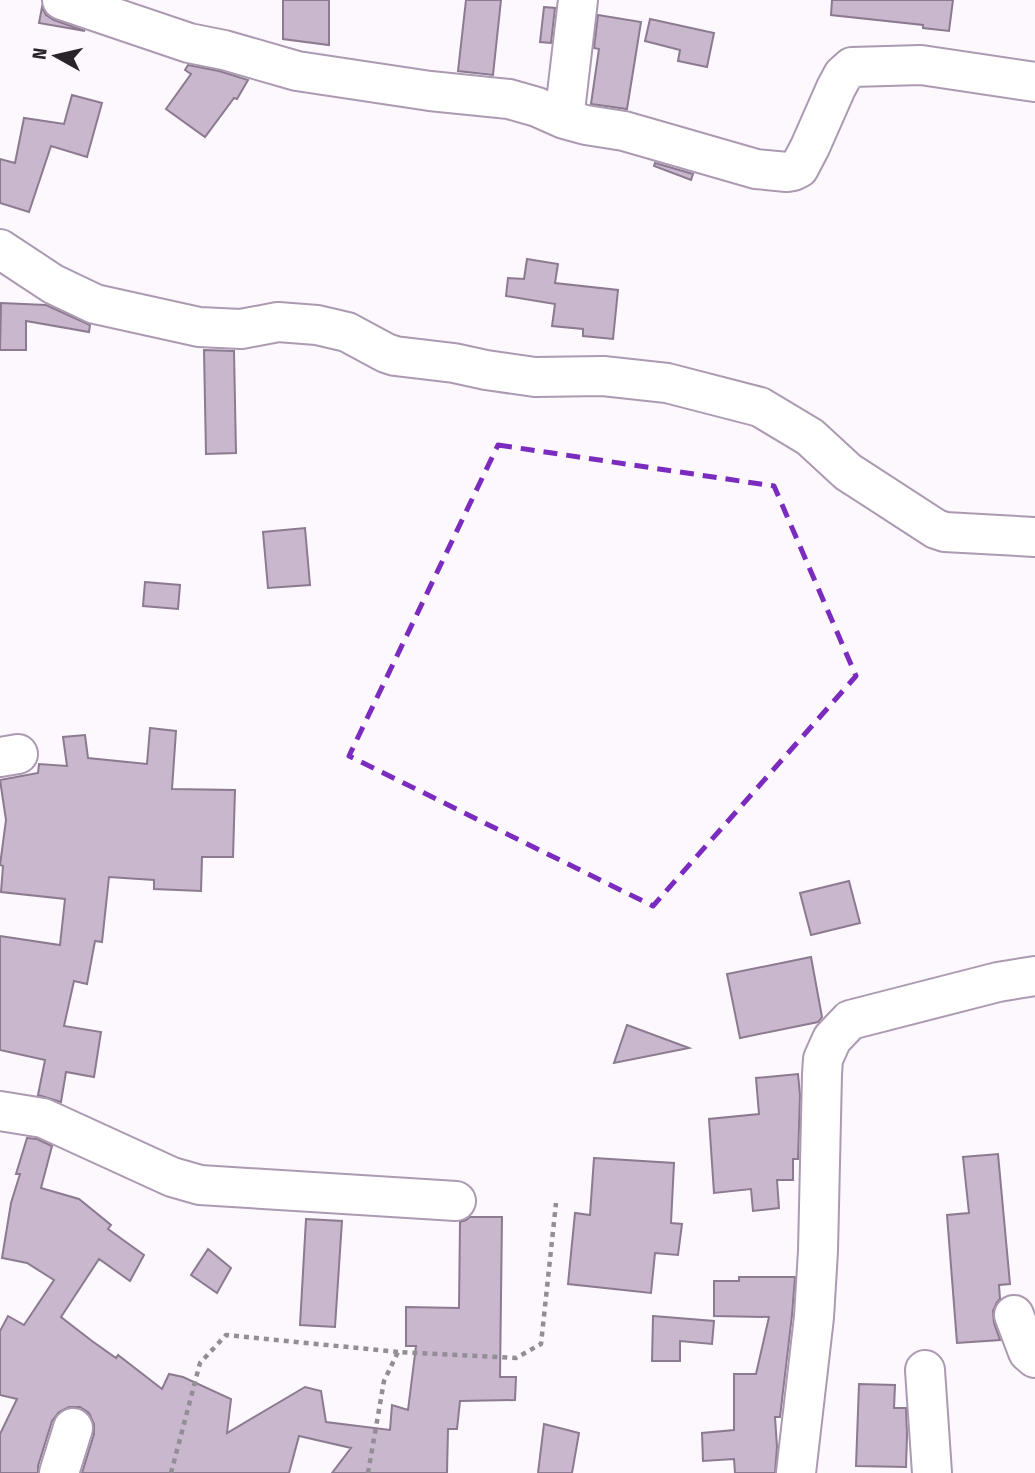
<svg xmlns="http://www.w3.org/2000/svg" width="1035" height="1473" font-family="'Fira Sans Condensed',sans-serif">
	<rect width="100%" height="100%" fill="#fcf8fd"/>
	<path fill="#c9b7ce" stroke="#8b7a90" stroke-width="2" d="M 283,0 L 329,0 L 329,45 L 283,39 Z
		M 466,0 L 501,0 L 493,75 L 458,71 Z
		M 832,0 L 953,0 L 949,31 L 923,28 L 923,25 L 831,15 Z
		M 42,7 L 46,15 L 54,20 L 85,31 L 39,23 Z
		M 544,7 L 555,8 L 551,43 L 540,42 Z
		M 598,15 L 641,22 L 627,109 L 591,104 L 599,49 L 594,48 Z
		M 650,19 L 714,33 L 707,67 L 678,61 L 680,50 L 645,41 Z
		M 188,65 L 219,71 L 248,80 L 237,99 L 234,98 L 205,137 L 166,109 L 191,74 L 185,70 Z
		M 72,95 L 102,103 L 87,157 L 51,146 L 29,212 L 0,203 L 0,159 L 15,163 L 24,118 L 64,124 Z
		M 655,163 L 693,174 L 691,180 L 654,166 Z
		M 527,259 L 558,264 L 555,283 L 618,290 L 613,339 L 583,336 L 583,329 L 552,326 L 555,304 L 506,296 L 508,278 L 524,279 Z
		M 1,303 L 46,305 L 90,325 L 89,332 L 26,321 L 26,350 L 0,350 Z
		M 204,350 L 234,351 L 236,453 L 206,454 Z
		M 305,528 L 310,585 L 268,588 L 263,532 Z
		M 145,582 L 180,585 L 178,609 L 143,606 Z
		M 150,728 L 176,731 L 172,789 L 235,790 L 233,857 L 202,857 L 201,891 L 154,889 L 154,880 L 109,877 L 102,942 L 95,941 L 87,984 L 74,981 L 64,1026 L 101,1032 L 94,1077 L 66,1072 L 61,1102 L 38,1095 L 45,1060 L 0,1050 L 0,936 L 60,945 L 65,899 L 1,892 L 3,866 L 0,865 L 6,820 L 0,780 L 38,773 L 39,764 L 67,766 L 63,737 L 85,735 L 88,758 L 147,764 Z
		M 849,881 L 860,923 L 811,935 L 800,893 Z
		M 811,957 L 822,1017 L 818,1022 L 740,1038 L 727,974 Z
		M 627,1025 L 689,1048 L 614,1063 Z
		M 798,1074 L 800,1095 L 798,1159 L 793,1159 L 793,1180 L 777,1180 L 779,1208 L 753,1211 L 751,1189 L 714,1193 L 709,1119 L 759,1114 L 756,1078 Z
		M 27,1138 L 37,1139 L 52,1146 L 41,1188 L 79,1199 L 111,1225 L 108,1229 L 144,1255 L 130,1281 L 99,1259 L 61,1317 L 92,1341 L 116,1358 L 118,1355 L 162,1389 L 169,1374 L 183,1377 L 231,1399 L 227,1433 L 305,1387 L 321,1391 L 326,1422 L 390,1430 L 392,1405 L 408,1410 L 416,1346 L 406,1346 L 406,1307 L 459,1308 L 460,1222 L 466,1220 L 470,1217 L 502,1217 L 500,1377 L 516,1377 L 515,1400 L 460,1401 L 457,1429 L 448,1429 L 447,1473 L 332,1473 L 351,1448 L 299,1436 L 289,1473 L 82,1473 L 94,1434 L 94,1424 L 89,1413 L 80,1407 L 69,1407 L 59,1412 L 52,1421 L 38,1466 L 38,1473 L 0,1473 L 0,1434 L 17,1399 L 0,1395 L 0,1331 L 8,1316 L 24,1325 L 54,1280 L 27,1263 L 2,1258 L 11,1203 L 20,1174 L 16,1174 Z
		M 998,1154 L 1010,1284 L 999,1285 L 1000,1299 L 997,1302 L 993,1311 L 994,1323 L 1000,1340 L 957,1343 L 947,1215 L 969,1213 L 963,1157 Z
		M 594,1158 L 674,1163 L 671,1223 L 682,1224 L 678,1255 L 655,1253 L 651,1293 L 568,1284 L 575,1213 L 590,1215 Z
		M 306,1219 L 342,1221 L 335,1327 L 300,1325 Z
		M 208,1249 L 231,1268 L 217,1293 L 191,1275 Z
		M 739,1277 L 795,1277 L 792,1315 L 780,1417 L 775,1417 L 777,1447 L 775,1473 L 735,1473 L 734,1459 L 703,1461 L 702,1433 L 734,1430 L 734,1374 L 756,1374 L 769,1317 L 714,1316 L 714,1281 L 739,1281 Z
		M 653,1316 L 714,1321 L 712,1344 L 680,1341 L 680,1361 L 652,1361 Z
		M 859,1384 L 895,1385 L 894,1408 L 906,1408 L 907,1435 L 906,1467 L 856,1466 Z
		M 544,1424 L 579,1433 L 572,1473 L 538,1473 Z"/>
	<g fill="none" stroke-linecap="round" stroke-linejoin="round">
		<defs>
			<path id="minor" d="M 62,0 L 189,43 L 224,50 L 297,71 L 430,91 L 509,99 L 537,107 L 564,119 L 586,125 L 624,131 L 756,169 L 787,172 L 793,171 L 799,168 L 810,147 L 836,88 L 843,75 L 852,67 L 921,65 L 1035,82
				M 564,119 L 578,0
				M 0,249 L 53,284 L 95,304 L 199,327 L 241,329 L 278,322 L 317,325 L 347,332 L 386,353 L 395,356 L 454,363 L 486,370 L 535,377 L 603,376 L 667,383 L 760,407 L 810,437 L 848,472 L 936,529 L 945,532 L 1035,537
				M 0,757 L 18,754
				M 0,1111 L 43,1118 L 172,1177 L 200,1185 L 456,1201
				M 1014,1315 L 1028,1352 L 1035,1358
				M 925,1370 L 932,1473
				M 59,1473 L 73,1428
				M 796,1473 L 814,1317 L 818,1251 L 822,1074 L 823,1059 L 832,1039 L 850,1020 L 998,982 L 1035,976"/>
		</defs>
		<use href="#minor" stroke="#ab9ab1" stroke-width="42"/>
		<path stroke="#938e95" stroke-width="4.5" stroke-dasharray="5 5" stroke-linecap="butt" d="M 171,1473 L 200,1363 L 226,1335 L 398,1352
			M 368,1473 L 384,1381 L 398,1352 L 516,1358 L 541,1344 L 556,1203"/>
		<use href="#minor" stroke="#fff" stroke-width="38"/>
	</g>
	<path fill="none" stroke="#7b2cbf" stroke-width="5" stroke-dasharray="14 9" stroke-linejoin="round" d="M 498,445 L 774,486 L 856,676 L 653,906 L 349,756 Z"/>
	<g transform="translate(56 56) rotate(278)" stroke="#fcf8fd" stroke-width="5" paint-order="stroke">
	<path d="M0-5L12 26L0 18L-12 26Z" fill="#2a232c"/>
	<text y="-10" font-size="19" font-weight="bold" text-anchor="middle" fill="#2a232c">N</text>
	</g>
</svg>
